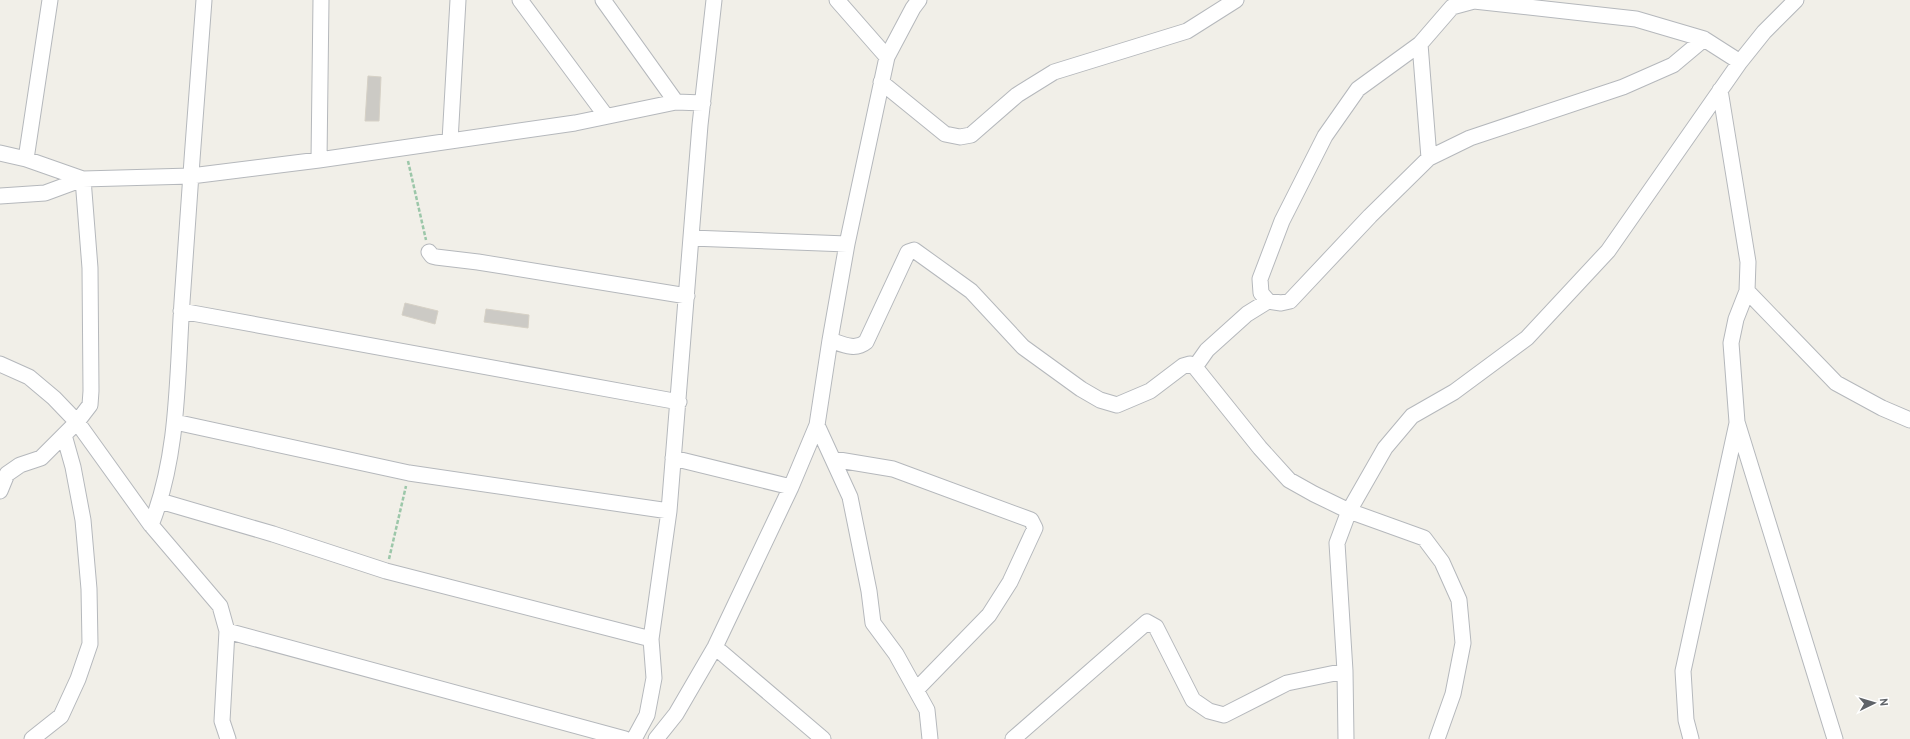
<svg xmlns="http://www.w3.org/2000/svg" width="1910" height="739" font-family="Overpass,sans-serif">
	<rect width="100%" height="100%" fill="#f1efe8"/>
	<path fill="#cccac5" stroke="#d6d1c6" d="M 368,76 L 381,77 L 379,121 L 365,121 Z
		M 405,303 L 438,311 L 435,324 L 402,315 Z
		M 486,309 L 529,315 L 528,328 L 484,322 Z"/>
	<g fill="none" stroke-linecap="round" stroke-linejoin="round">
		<defs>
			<path id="minor" d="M 520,0 L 606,116
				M 603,0 L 676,102
				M 837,0 L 887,57
				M 1420,44 L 1429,158
				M 881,82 L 945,134 L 960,137 L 971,135 L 1017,95 L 1054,72 L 1187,31 L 1236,0
				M 1720,90 L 1748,262 L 1747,291 L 1736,319 L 1731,343 L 1737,422 L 1835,739
				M 450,141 L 458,0
				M 0,153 L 26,159 L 83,179 L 191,176 L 319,160 L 575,123 L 676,102 L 703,103
				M 26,159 L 50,0
				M 319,160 L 321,0
				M 0,196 L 45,193 L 83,179 L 90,268 L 91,391 L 90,405 L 77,422 L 41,458 L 20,465 L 7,474 L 0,491
				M 691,238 L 847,244
				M 429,252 L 432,256 L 436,257 L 478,262 L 687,296
				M 1747,291 L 1836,383 L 1882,408 L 1910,420
				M 1268,301 L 1261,293 L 1260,279 L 1282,221 L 1325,136 L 1358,89 L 1420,44 L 1452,7 L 1474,1 L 1636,19 L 1704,39 L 1740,62
				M 181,311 L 679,402
				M 830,340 C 842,344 855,351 866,342 L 908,252 L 914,250 L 971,291 L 1023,347 L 1081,389 L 1100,400 L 1117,405 L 1150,391 L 1183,366 L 1190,364 L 1195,367 L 1260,448 L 1289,480 L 1314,494 L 1349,511 L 1424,538 L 1442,562 L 1459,600 L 1463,643 L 1453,694 L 1437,739
				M 0,364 L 29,377 L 54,398 L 77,422 L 151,525 L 220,606 L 227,631 L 222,721 L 228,739
				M 1195,367 L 1207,350 L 1247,314 L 1268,301 L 1281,303 L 1290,301 L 1370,216 L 1429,158 L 1470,138 L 1623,87 L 1673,65 L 1704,39
				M 175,422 L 409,473 L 669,511
				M 817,425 L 850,497 L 869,591 L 873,623 L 896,654 L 927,710 L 930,739
				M 673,458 L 791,487
				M 833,459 L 893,469 L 1031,520 L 1035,528 L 1010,582 L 989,615 L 916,690
				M 160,501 L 273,534 L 386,571 L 651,639
				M 151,525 C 179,455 177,376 182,302 C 189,201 196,101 204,0
				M 227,631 L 625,739
				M 715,647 L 823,739
				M 32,739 L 61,716 L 78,679 L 90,644 L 89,589 L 83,520 L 73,467 L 64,435
				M 634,739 L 647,715 L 654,678 L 651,639 L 669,511 L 700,125 L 714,0
				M 656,739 L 676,714 L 715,647 L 791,487 L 817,425 L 830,340 L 847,244 L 887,57 L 913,8 L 919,0
				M 1013,739 L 1147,622 L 1156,627 L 1193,700 L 1209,711 L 1224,715 L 1287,683 L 1345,671
				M 1346,739 L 1345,671 L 1337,543 L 1349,511 L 1385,448 L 1412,416 L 1454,392 L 1527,338 L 1608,251 L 1740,62 L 1764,32 L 1796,0
				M 1691,739 L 1686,720 L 1683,671 L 1737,423"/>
		</defs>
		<use href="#minor" stroke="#b5b8bc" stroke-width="17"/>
		<path stroke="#9cc7a9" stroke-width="2.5" stroke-dasharray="4 2" stroke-linecap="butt" d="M 408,161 L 426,240
			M 389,559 L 406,486"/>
		<use href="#minor" stroke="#fff" stroke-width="15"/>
	</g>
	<g transform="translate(1874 703) rotate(85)" stroke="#ffffff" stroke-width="3" paint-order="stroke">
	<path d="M0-3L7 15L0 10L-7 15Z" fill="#5f6368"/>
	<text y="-6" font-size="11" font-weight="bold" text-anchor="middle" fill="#5f6368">N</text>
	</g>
</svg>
